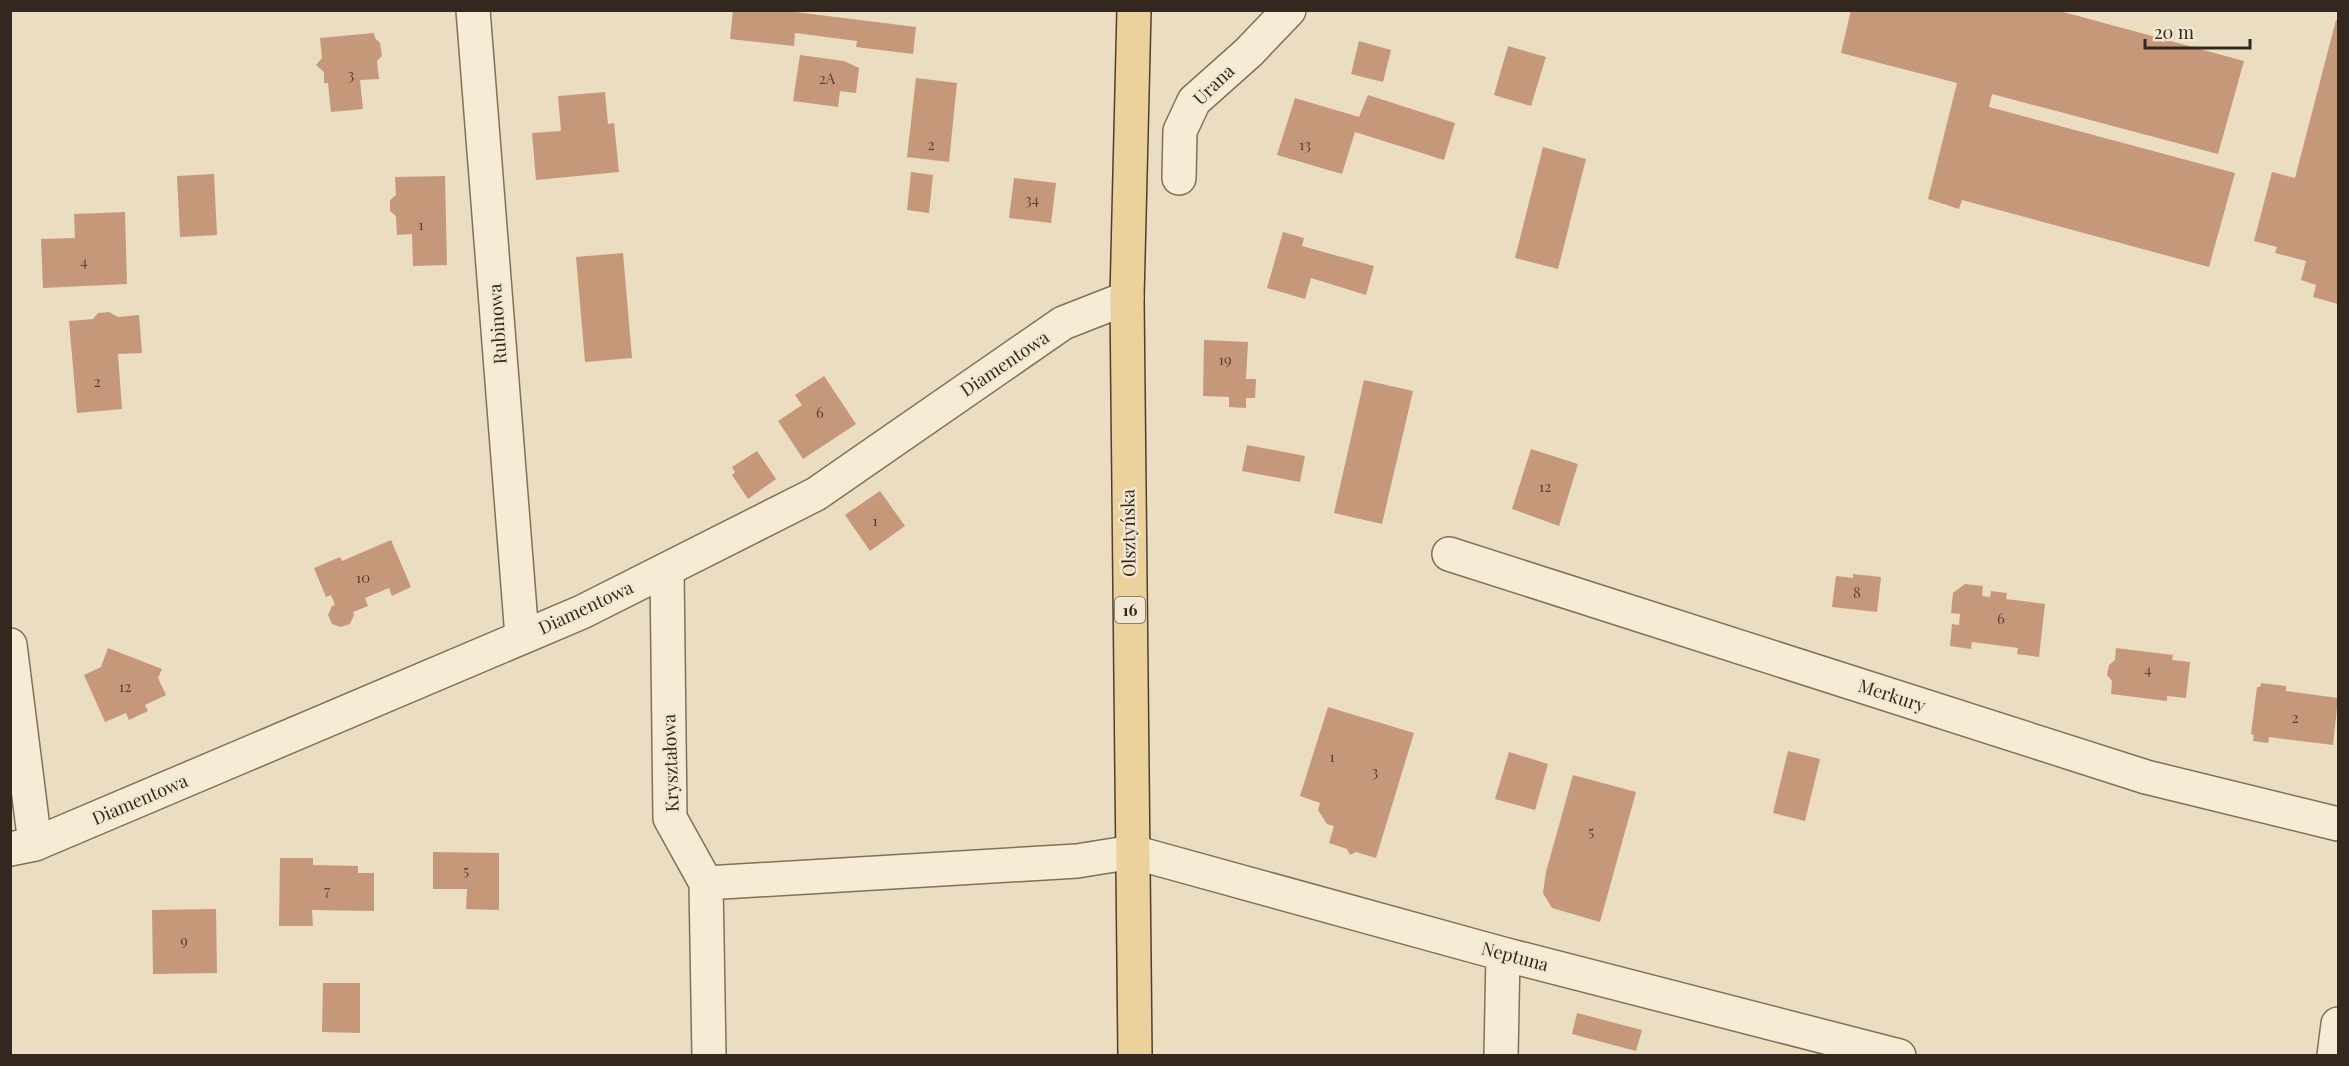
<svg xmlns="http://www.w3.org/2000/svg" width="2349" height="1066" font-family="'Playfair Display',serif">
	<rect width="100%" height="100%" fill="#eaddc2"/>
	<path fill="#c6987a" d="M 733,10 L 779,10 L 916,27 L 913,54 L 856,47 L 857,41 L 795,33 L 794,46 L 730,39 Z
		M 1851,10 L 2056,10 L 2244,61 L 2218,154 L 1992,94 L 1989,107 L 2235,173 L 2209,267 L 1962,200 L 1959,209 L 1928,199 L 1957,83 L 1841,53 Z
		M 2336,20 L 2338,21 L 2338,304 L 2313,297 L 2316,285 L 2301,280 L 2306,261 L 2275,253 L 2277,247 L 2254,241 L 2272,172 L 2295,178 Z
		M 374,33 L 375,38 L 380,43 L 382,56 L 377,61 L 379,79 L 360,80 L 363,109 L 331,112 L 328,83 L 324,83 L 324,72 L 316,65 L 322,58 L 320,38 Z
		M 1359,41 L 1391,50 L 1383,82 L 1351,74 Z
		M 1508,46 L 1546,57 L 1531,106 L 1494,95 Z
		M 800,55 L 844,61 L 859,68 L 856,93 L 840,91 L 838,107 L 793,101 Z
		M 916,78 L 957,83 L 949,162 L 907,157 Z
		M 605,92 L 608,124 L 614,123 L 619,172 L 536,180 L 532,133 L 561,131 L 558,96 Z
		M 1368,95 L 1455,123 L 1444,160 L 1355,132 L 1342,174 L 1277,155 L 1295,98 L 1359,117 Z
		M 1543,147 L 1586,159 L 1558,269 L 1515,258 Z
		M 911,172 L 933,175 L 929,213 L 907,210 Z
		M 214,174 L 217,235 L 180,237 L 177,176 Z
		M 445,176 L 447,265 L 413,266 L 412,234 L 397,235 L 396,216 L 390,211 L 390,200 L 396,195 L 395,177 Z
		M 1014,178 L 1056,183 L 1051,223 L 1009,218 Z
		M 125,212 L 127,284 L 43,288 L 41,239 L 75,238 L 74,214 Z
		M 1283,232 L 1304,238 L 1302,246 L 1374,266 L 1366,295 L 1311,278 L 1305,299 L 1267,288 Z
		M 623,253 L 632,358 L 585,362 L 576,257 Z
		M 109,312 L 118,317 L 139,315 L 142,353 L 118,354 L 122,409 L 77,413 L 69,321 L 93,319 L 98,313 Z
		M 1204,340 L 1248,342 L 1246,379 L 1256,379 L 1255,398 L 1246,398 L 1246,408 L 1229,407 L 1229,397 L 1203,396 Z
		M 824,376 L 856,424 L 803,459 L 778,421 L 802,405 L 795,395 Z
		M 1364,380 L 1413,391 L 1382,524 L 1334,513 Z
		M 1247,445 L 1305,456 L 1300,482 L 1242,471 Z
		M 1531,449 L 1578,464 L 1559,526 L 1512,509 Z
		M 757,451 L 776,479 L 748,499 L 732,475 L 735,472 L 732,467 Z
		M 880,491 L 905,526 L 870,551 L 845,515 Z
		M 391,540 L 411,587 L 392,596 L 389,588 L 365,598 L 368,606 L 353,612 L 354,615 L 350,624 L 341,627 L 332,624 L 328,615 L 332,606 L 335,605 L 331,595 L 326,597 L 314,568 L 340,557 L 342,561 Z
		M 1853,574 L 1881,577 L 1877,612 L 1832,607 L 1836,576 L 1853,578 Z
		M 1965,584 L 1983,586 L 1982,596 L 1990,597 L 1991,591 L 2007,593 L 2006,599 L 2045,604 L 2039,657 L 2017,654 L 2018,648 L 1972,642 L 1971,649 L 1950,646 L 1952,624 L 1959,625 L 1960,614 L 1951,613 L 1953,593 Z
		M 108,648 L 162,669 L 158,678 L 166,695 L 145,705 L 148,711 L 129,720 L 126,713 L 105,722 L 84,675 L 101,667 Z
		M 2116,648 L 2173,655 L 2172,660 L 2190,662 L 2186,698 L 2167,696 L 2167,701 L 2111,694 L 2112,681 L 2107,675 L 2109,665 L 2115,660 Z
		M 2261,683 L 2286,686 L 2286,691 L 2338,698 L 2333,745 L 2269,737 L 2268,743 L 2253,741 L 2254,735 L 2251,734 L 2257,687 L 2260,687 Z
		M 1328,707 L 1414,733 L 1376,858 L 1356,852 L 1350,855 L 1347,849 L 1329,843 L 1334,826 L 1327,824 L 1318,810 L 1320,803 L 1300,796 Z
		M 1788,751 L 1820,759 L 1805,821 L 1773,813 Z
		M 1509,752 L 1548,764 L 1535,810 L 1495,799 Z
		M 1573,775 L 1636,792 L 1600,922 L 1552,908 L 1543,893 L 1546,872 Z
		M 433,852 L 499,853 L 499,910 L 466,909 L 467,889 L 433,889 Z
		M 280,858 L 313,858 L 313,865 L 358,866 L 358,873 L 374,873 L 374,911 L 312,910 L 313,926 L 279,926 Z
		M 216,909 L 217,973 L 153,974 L 152,910 Z
		M 323,983 L 360,983 L 360,1033 L 322,1032 Z
		M 1577,1013 L 1642,1030 L 1636,1051 L 1572,1034 Z"/>
	<g fill="none" stroke-linecap="round" stroke-linejoin="round">
		<defs>
			<path id="minor" d="M 473,10 L 522,637
				M 1179,178 L 1180,131 L 1194,101 L 1249,52 L 1289,10
				M 1449,554 L 2146,777 L 2338,824
				M 667,570 L 670,818 L 706,883 L 709,1056
				M 10,645 L 35,844
				M 10,849 L 35,844 L 582,612 L 816,494 L 1063,323 L 1127,298
				M 706,883 L 1077,861 L 1133,852 L 1503,954 L 1899,1056
				M 1501,1056 L 1503,954
				M 2334,1056 L 2338,1024"/>
			<path id="major" d="M 1134,10 L 1127,298 L 1135,1056"/>
		</defs>
		<use href="#minor" stroke="#836f5b" stroke-width="36"/>
		<use href="#major" stroke="#513e2f" stroke-width="36"/>
		<use href="#minor" stroke="#f6ebd4" stroke-width="33"/>
		<use href="#major" stroke="#ebd19c" stroke-width="33"/>
	</g>
	<g text-anchor="middle" stroke-width="5" stroke-linejoin="round" paint-order="stroke">
		<g font-size="15" fill="#584435">
			<text x="351" y="80">3</text>
			<text x="827" y="84">2A</text>
			<text x="931" y="150">2</text>
			<text x="1305" y="150">13</text>
			<text x="1032" y="205">34</text>
			<text x="421" y="230">1</text>
			<text x="84" y="267">4</text>
			<text x="1225" y="365">19</text>
			<text x="97" y="387">2</text>
			<text x="820" y="418">6</text>
			<text x="1545" y="492">12</text>
			<text x="875" y="526">1</text>
			<text x="363" y="583">10</text>
			<text x="1857" y="598">8</text>
			<text x="2001" y="624">6</text>
			<text x="2148" y="675">4</text>
			<text x="125" y="692">12</text>
			<text x="2295" y="723">2</text>
			<text x="1332" y="762">1</text>
			<text x="1375" y="777">3</text>
			<text x="1591" y="837">5</text>
			<text x="466" y="876">5</text>
			<text x="327" y="896">7</text>
			<text x="184" y="946">9</text>
		</g>
		<rect fill="#f2e8d1" stroke="#6c6254" stroke-width="1.5" x="1115" y="597" width="30" height="26" rx="4.5"/>
		<g font-size="16" font-weight="bold" fill="#33281e">
			<text x="1130" y="616">16</text>
		</g>
		<g font-size="18" fill="#33281e" stroke="#f2e8d1">
			<text transform="translate(1214 85) rotate(-44)" y="6">Urana</text>
			<text transform="translate(498 324) rotate(-94)" y="6">Rubinowa</text>
			<text transform="translate(1005 364) rotate(-34)" y="6">Diamentowa</text>
			<text transform="translate(1129 533) rotate(-91)" y="6">Olsztyńska</text>
			<text transform="translate(586 608) rotate(-25)" y="6">Diamentowa</text>
			<text transform="translate(1892 696) rotate(18)" y="6">Merkury</text>
			<text transform="translate(671 763) rotate(-92)" y="6">Kryształowa</text>
			<text transform="translate(140 800) rotate(-23)" y="6">Diamentowa</text>
			<text transform="translate(1515 957) rotate(15)" y="6">Neptuna</text>
		</g>
	</g>
	<rect width="2349" height="1066" fill="none" stroke="#33281e" stroke-width="24"/>
	<path d="M2145 39v9h105v-9" fill="none" stroke="#33281e" stroke-width="3"/>
	<text x="2154" y="39" font-size="18" fill="#33281e" stroke="#f2e8d1" stroke-width="4.5" paint-order="stroke">20 m</text>
</svg>
